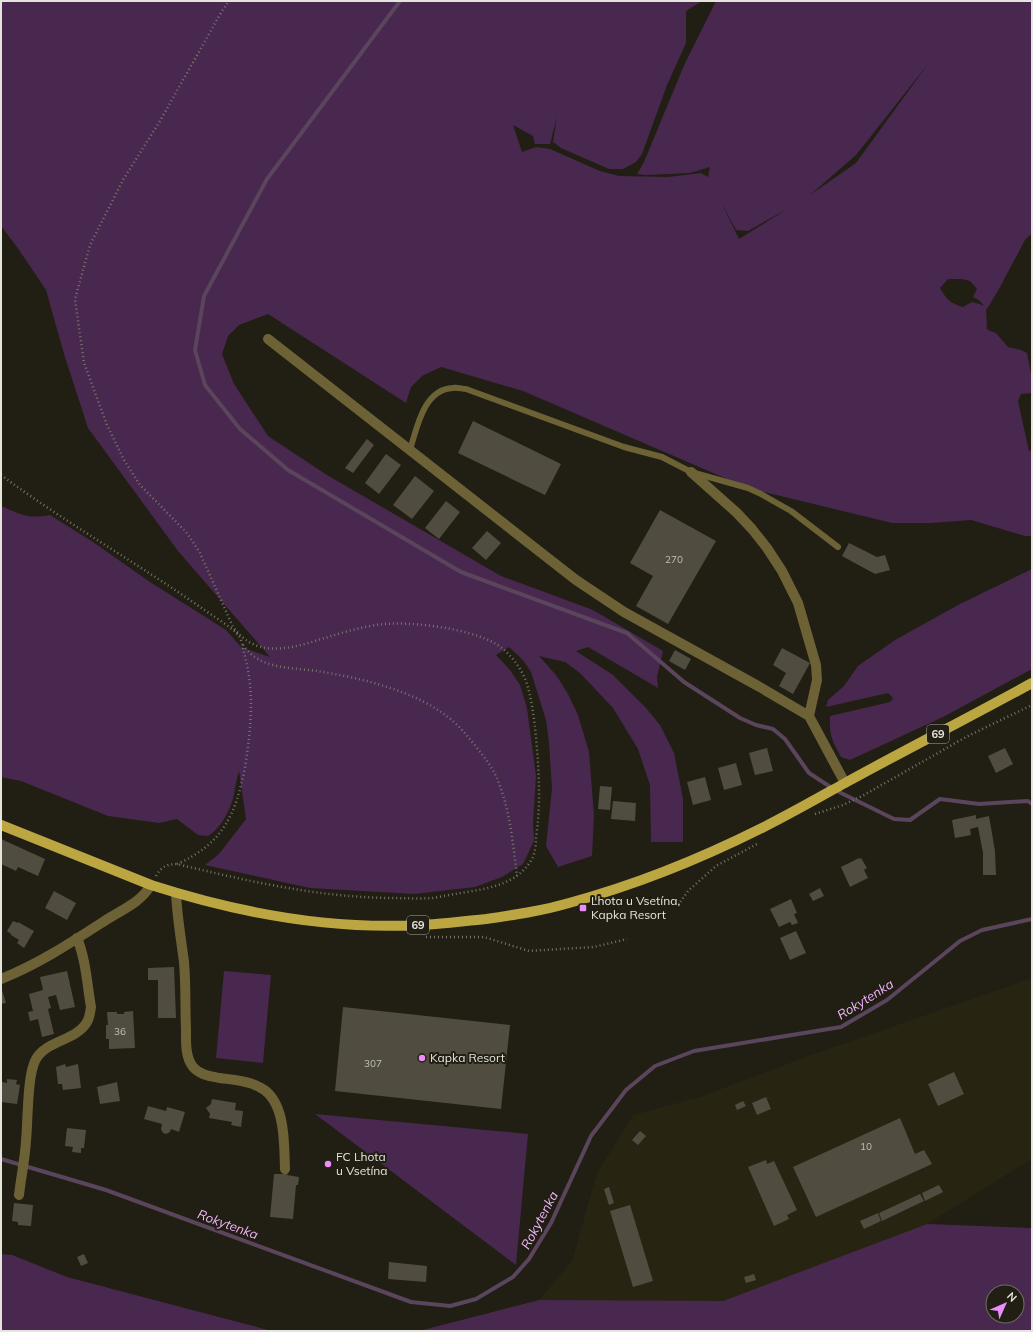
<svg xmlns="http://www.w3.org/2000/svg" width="1033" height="1332" font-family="Mulish,sans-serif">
	<rect width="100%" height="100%" fill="#211e13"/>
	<path fill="#282412" d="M 1032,978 L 1032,1159 L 927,1224 L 723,1301 L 627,1303 L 539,1300 L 572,1261 L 597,1173 L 633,1115 L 700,1097 L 808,1056 Z"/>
	<path fill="#48284e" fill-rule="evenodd" d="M 1,1 L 702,1 L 686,11 L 686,43 L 667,85 L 642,154 L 636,162 L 623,169 L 609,169 L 561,148 L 553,142 L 557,117 L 550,144 L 535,144 L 533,136 L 513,125 L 522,152 L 536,147 L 550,149 L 600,171 L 619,176 L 668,177 L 701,173 L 708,177 L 710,167 L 690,173 L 645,175 L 637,174 L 644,162 L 685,63 L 716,1 L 1032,1 L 1032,233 L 1025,240 L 999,289 L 987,309 L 986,309 L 987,329 L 990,331 L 996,333 L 1008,347 L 1021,350 L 1027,353 L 1032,379 L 1032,393 L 1021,394 L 1018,401 L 1029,451 L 1032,450 L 1032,536 L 1025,536 L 971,520 L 931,523 L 892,523 L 748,488 L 523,391 L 441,367 L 422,376 L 411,387 L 406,403 L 268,314 L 239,325 L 228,336 L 222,354 L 234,384 L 268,436 L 327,475 L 501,576 L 593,610 L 663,651 L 657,677 L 658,688 L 588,647 L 576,651 L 613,675 L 646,708 L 660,725 L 674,753 L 683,799 L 683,842 L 651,842 L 650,785 L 638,749 L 613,708 L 580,673 L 565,662 L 539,656 L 556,675 L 568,694 L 578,715 L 589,752 L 594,815 L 592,856 L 558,867 L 546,846 L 552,788 L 549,743 L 546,720 L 531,672 L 523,660 L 509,647 L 496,655 L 510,670 L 520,685 L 527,708 L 536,776 L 533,824 L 534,841 L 523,864 L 502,877 L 475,887 L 414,894 L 310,888 L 205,865 L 219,854 L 246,819 L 239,771 C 236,780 235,790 233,799 C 229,812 220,829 208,836 L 198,835 L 177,819 L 159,823 L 108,816 L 21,781 L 1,777 L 1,506 C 22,515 27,519 50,515 L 93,542 L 150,582 L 226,630 L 241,647 L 270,657 L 178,551 L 88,428 L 64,354 L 46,290 L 17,247 L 1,226 ZM 928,64 L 856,163 L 810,195 L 856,155 ZM 721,202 L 736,230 L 748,231 L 787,209 L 739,239 ZM 948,279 L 962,279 L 970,281 L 977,289 L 973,297 L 980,301 L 984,306 L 979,304 L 972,302 L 963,307 C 950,303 947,300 940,288 Z
		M 1032,569 L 1032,669 L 943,717 L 850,760 L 841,757 C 832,740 829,736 830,716 L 890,702 L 893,698 L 888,693 L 826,707 L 828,700 L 844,686 L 858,666 L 895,640 L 958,605 Z
		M 224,971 L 271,975 L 263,1063 L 216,1058 Z
		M 315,1114 L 528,1134 L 516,1265 Z
		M 927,1224 L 1032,1228 L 1032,1331 L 419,1331 L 539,1300 L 723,1301 ZM 993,1292 L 1017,1292 L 1017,1316 L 993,1316 Z
		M 1,1254 L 12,1255 L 67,1277 L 272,1331 L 1,1331 Z"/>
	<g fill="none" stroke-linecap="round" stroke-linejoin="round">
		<path stroke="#5a455c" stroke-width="4" d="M 400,1 L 267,179 L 204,296 L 195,350 L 205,385 L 240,429 L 288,470 L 461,572 L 627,633 L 684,682 L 740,718 L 756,725 L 773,729 L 785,739 L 809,773 L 835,790 L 894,819 L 910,820 L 940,799 L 979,804 L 1028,801 L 1032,804
			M 1,1159 L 106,1190 L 411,1302 L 450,1306 L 476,1299 L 513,1277 L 529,1259 L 551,1223 L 591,1136 L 626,1090 L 655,1066 L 694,1051 L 841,1027 L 887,1000 L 960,941 L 982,930 L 1032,919"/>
	</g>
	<path fill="#504d40" d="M 473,421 L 561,464 L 545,495 L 458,453 Z
		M 367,439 L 374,445 L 353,473 L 345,468 Z
		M 386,454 L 401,465 L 379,494 L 365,483 Z
		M 415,476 L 434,491 L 412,519 L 393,505 Z
		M 446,501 L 460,512 L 439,539 L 425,528 Z
		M 660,510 L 716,541 L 668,624 L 636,606 L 653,576 L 630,563 Z
		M 487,531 L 501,543 L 486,560 L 472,548 Z
		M 849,543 L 877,557 L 885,555 L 890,570 L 875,574 L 842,556 Z
		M 782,648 L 810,663 L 793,694 L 779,686 L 786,673 L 773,665 Z
		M 675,650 L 691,659 L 685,670 L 669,661 Z
		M 767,748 L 773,771 L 755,775 L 749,753 Z
		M 1005,748 L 1013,764 L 996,773 L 988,756 Z
		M 736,763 L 742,785 L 724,790 L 718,768 Z
		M 705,777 L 711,800 L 693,805 L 687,782 Z
		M 600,786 L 612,787 L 610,810 L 598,809 Z
		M 613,801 L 636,803 L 635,821 L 611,819 Z
		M 976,815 L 976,819 L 989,816 L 995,851 L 996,875 L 983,875 L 983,853 L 978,827 L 970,829 L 971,835 L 955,838 L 952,820 Z
		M 1,839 L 45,859 L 38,876 L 18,867 L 16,871 L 1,864 Z
		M 859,858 L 859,859 L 861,858 L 867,868 L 864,870 L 868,878 L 850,887 L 841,867 Z
		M 820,888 L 824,896 L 813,901 L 809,894 Z
		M 54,891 L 76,903 L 67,920 L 45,908 Z
		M 791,899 L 797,913 L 794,914 L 798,923 L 792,925 L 790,922 L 779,927 L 770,909 Z
		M 13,921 L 18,923 L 18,922 L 34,931 L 24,948 L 17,943 L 19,940 L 11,935 L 11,934 L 7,931 Z
		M 796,931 L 806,953 L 790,960 L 780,938 Z
		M 174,967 L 176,1018 L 158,1018 L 158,980 L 148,980 L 148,968 Z
		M 67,971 L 75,1007 L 60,1010 L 56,995 L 48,997 L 51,1008 L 48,1009 L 54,1034 L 42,1037 L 38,1019 L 30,1021 L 28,1012 L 33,1011 L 29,994 L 43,990 L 40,977 Z
		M 1,987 L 6,1003 L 1,1004 Z
		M 343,1007 L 510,1025 L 501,1109 L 335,1091 Z
		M 133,1011 L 135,1048 L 109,1049 L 109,1039 L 106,1039 L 106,1025 L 108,1025 L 107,1012 L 117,1012 L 117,1014 L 124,1014 L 124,1012 Z
		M 65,1064 L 66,1067 L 78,1064 L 81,1088 L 63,1090 L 62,1084 L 58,1084 L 56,1067 Z
		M 954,1072 L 964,1094 L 938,1106 L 928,1084 Z
		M 7,1079 L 17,1080 L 16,1084 L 20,1085 L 17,1104 L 1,1102 L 2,1082 L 7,1083 Z
		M 117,1082 L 120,1101 L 100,1104 L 97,1087 Z
		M 766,1097 L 771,1109 L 757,1115 L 752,1103 Z
		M 212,1099 L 236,1103 L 235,1110 L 243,1111 L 241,1127 L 231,1125 L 232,1122 L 209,1118 L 210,1114 L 206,1108 L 211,1104 Z
		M 743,1101 L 746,1106 L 737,1110 L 735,1105 Z
		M 148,1106 L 166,1111 L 167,1107 L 185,1112 L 179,1132 L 171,1129 L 170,1132 L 166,1134 L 163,1133 L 161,1129 L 162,1124 L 144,1119 Z
		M 900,1118 L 915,1154 L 924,1150 L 932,1164 L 816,1217 L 793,1167 Z
		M 67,1128 L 86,1130 L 84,1148 L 81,1148 L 81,1153 L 72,1152 L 73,1147 L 65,1146 Z
		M 640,1131 L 646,1136 L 638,1145 L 632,1140 Z
		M 766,1160 L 767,1164 L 774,1161 L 797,1210 L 787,1215 L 789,1219 L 774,1226 L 748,1167 Z
		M 284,1171 L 288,1172 L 287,1175 L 299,1177 L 298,1185 L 296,1185 L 293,1219 L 270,1217 L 274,1174 L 284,1174 Z
		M 939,1185 L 943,1192 L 925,1201 L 922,1193 Z
		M 609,1187 L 614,1203 L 609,1205 L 604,1189 Z
		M 920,1194 L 924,1201 L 882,1221 L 879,1213 Z
		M 14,1203 L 33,1205 L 31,1226 L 18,1225 L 18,1222 L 12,1221 Z
		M 630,1205 L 653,1281 L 633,1287 L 610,1211 Z
		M 878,1213 L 881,1221 L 864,1229 L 860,1221 Z
		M 84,1254 L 88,1263 L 81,1266 L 77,1257 Z
		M 389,1262 L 427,1266 L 426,1282 L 388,1279 Z
		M 754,1274 L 756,1280 L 746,1283 L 744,1277 Z"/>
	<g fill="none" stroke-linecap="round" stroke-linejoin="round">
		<path stroke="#78766c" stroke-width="2.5" stroke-dasharray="1 3" stroke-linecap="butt" d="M 1,475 C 66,523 137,563 203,609 C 210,614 236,630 239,636 C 242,641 243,648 244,653 C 255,691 251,729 245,767 C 236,814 223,844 177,864
			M 243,645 C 245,648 248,651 251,654 C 268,669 296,668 317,671 C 361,678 418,691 453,721 C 462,729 469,738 477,748 C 485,758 493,768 498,781 C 510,811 513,843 517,876
			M 815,814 L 843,805 L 864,795 L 966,737 L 1032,705
			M 156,876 C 161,867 167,864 177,864 C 247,881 317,897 389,898 C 404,898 419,899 433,898 C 440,897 448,895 455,894 C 483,889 516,887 532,859 C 535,853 536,845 536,838 C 541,804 539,771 536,737 C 534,718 532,699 526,681 C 520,666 509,652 496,644 C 470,628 405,620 376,625 C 358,628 341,633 325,638 C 292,648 257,660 233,627 L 200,553 L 193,542 L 186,532 L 140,485 L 124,460 L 107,425 L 84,363 L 75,299 L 90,245 L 123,180 L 160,121 L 222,11 L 229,1
			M 678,905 L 688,891 L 716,866 L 757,844
			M 426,937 L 484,937 L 529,951 L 594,947 L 627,939"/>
		<path stroke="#6c6235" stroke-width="6" d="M 410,450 C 417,427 424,389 453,388 C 457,387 462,389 466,389 L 624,447 L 662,457 L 691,472 L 748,488 L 761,494 L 791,511 L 838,547"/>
		<path stroke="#6c6235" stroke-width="10" d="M 268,339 L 576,580 L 624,612 L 758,686 L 809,716 L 845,783
			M 691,472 L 737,513 L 752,529 L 767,548 L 782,571 L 798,603 L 816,665 L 817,680 L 809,716
			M 176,893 C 177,916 181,939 184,962 C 186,984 185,1007 186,1029 C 186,1041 185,1057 193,1067 C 200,1075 210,1076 220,1078 C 234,1080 250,1081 261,1088 C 286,1101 284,1145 285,1169
			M 1,979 C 39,964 72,942 106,920 C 123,909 140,903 151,885
			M 19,1195 C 21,1177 25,1159 26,1141 C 28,1122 27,1074 36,1059 C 47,1040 76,1041 87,1022 C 90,1017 90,1012 91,1007 C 87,984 86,960 77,938"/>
		<path stroke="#bba641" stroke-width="10" d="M 1,825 L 151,885 C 238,913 329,930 420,925 C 442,924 464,921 486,919 C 514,915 542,911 569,903 C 636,885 700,859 762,828 C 790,814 818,798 845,783 C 907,749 970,717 1032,683"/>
	</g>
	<g fill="#eb8dfc" stroke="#211e13" stroke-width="1.5">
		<rect x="579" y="904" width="8" height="8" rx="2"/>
		<circle cx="422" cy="1058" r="4"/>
		<circle cx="328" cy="1164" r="4"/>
	</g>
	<g text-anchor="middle" stroke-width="4" stroke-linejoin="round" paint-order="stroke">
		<g font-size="10" fill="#c0bfb6">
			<text x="674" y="563">270</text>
			<text x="120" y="1035">36</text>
			<text x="373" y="1067">307</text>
			<text x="866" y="1150">10</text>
		</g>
		<g fill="#211e13" stroke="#aba9a0" stroke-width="1">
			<rect x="927" y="725" width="22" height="18" rx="3"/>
			<rect x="407" y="916" width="22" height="18" rx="3"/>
		</g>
		<g font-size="11" font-weight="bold" fill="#e6e5dd">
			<text x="938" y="738">69</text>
			<text x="418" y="929">69</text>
		</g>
		<g font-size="12" fill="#e6e5dd" stroke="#211e13" text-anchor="start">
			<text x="591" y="905">Lhota u Vsetína,<tspan x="591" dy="14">Kapka Resort</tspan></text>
			<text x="430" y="1062">Kapka Resort</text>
			<text x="336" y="1161">FC Lhota<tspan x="336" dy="14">u Vsetína</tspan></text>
		</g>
		<g font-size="13" font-style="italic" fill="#f2b7fd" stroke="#211e13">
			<text transform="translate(865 999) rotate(-32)" y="5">Rokytenka</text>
			<text transform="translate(539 1220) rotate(-62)" y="5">Rokytenka</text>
			<text transform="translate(228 1224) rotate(20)" y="5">Rokytenka</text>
		</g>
	</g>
	<rect width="1033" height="1332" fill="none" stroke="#e6e5dd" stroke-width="4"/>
	<g transform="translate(1005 1304) rotate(45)"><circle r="19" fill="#211e13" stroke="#706e64"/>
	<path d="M0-3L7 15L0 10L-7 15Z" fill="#eb8dfc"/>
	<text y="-6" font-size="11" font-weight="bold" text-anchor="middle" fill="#e6e5dd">N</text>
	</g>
</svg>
